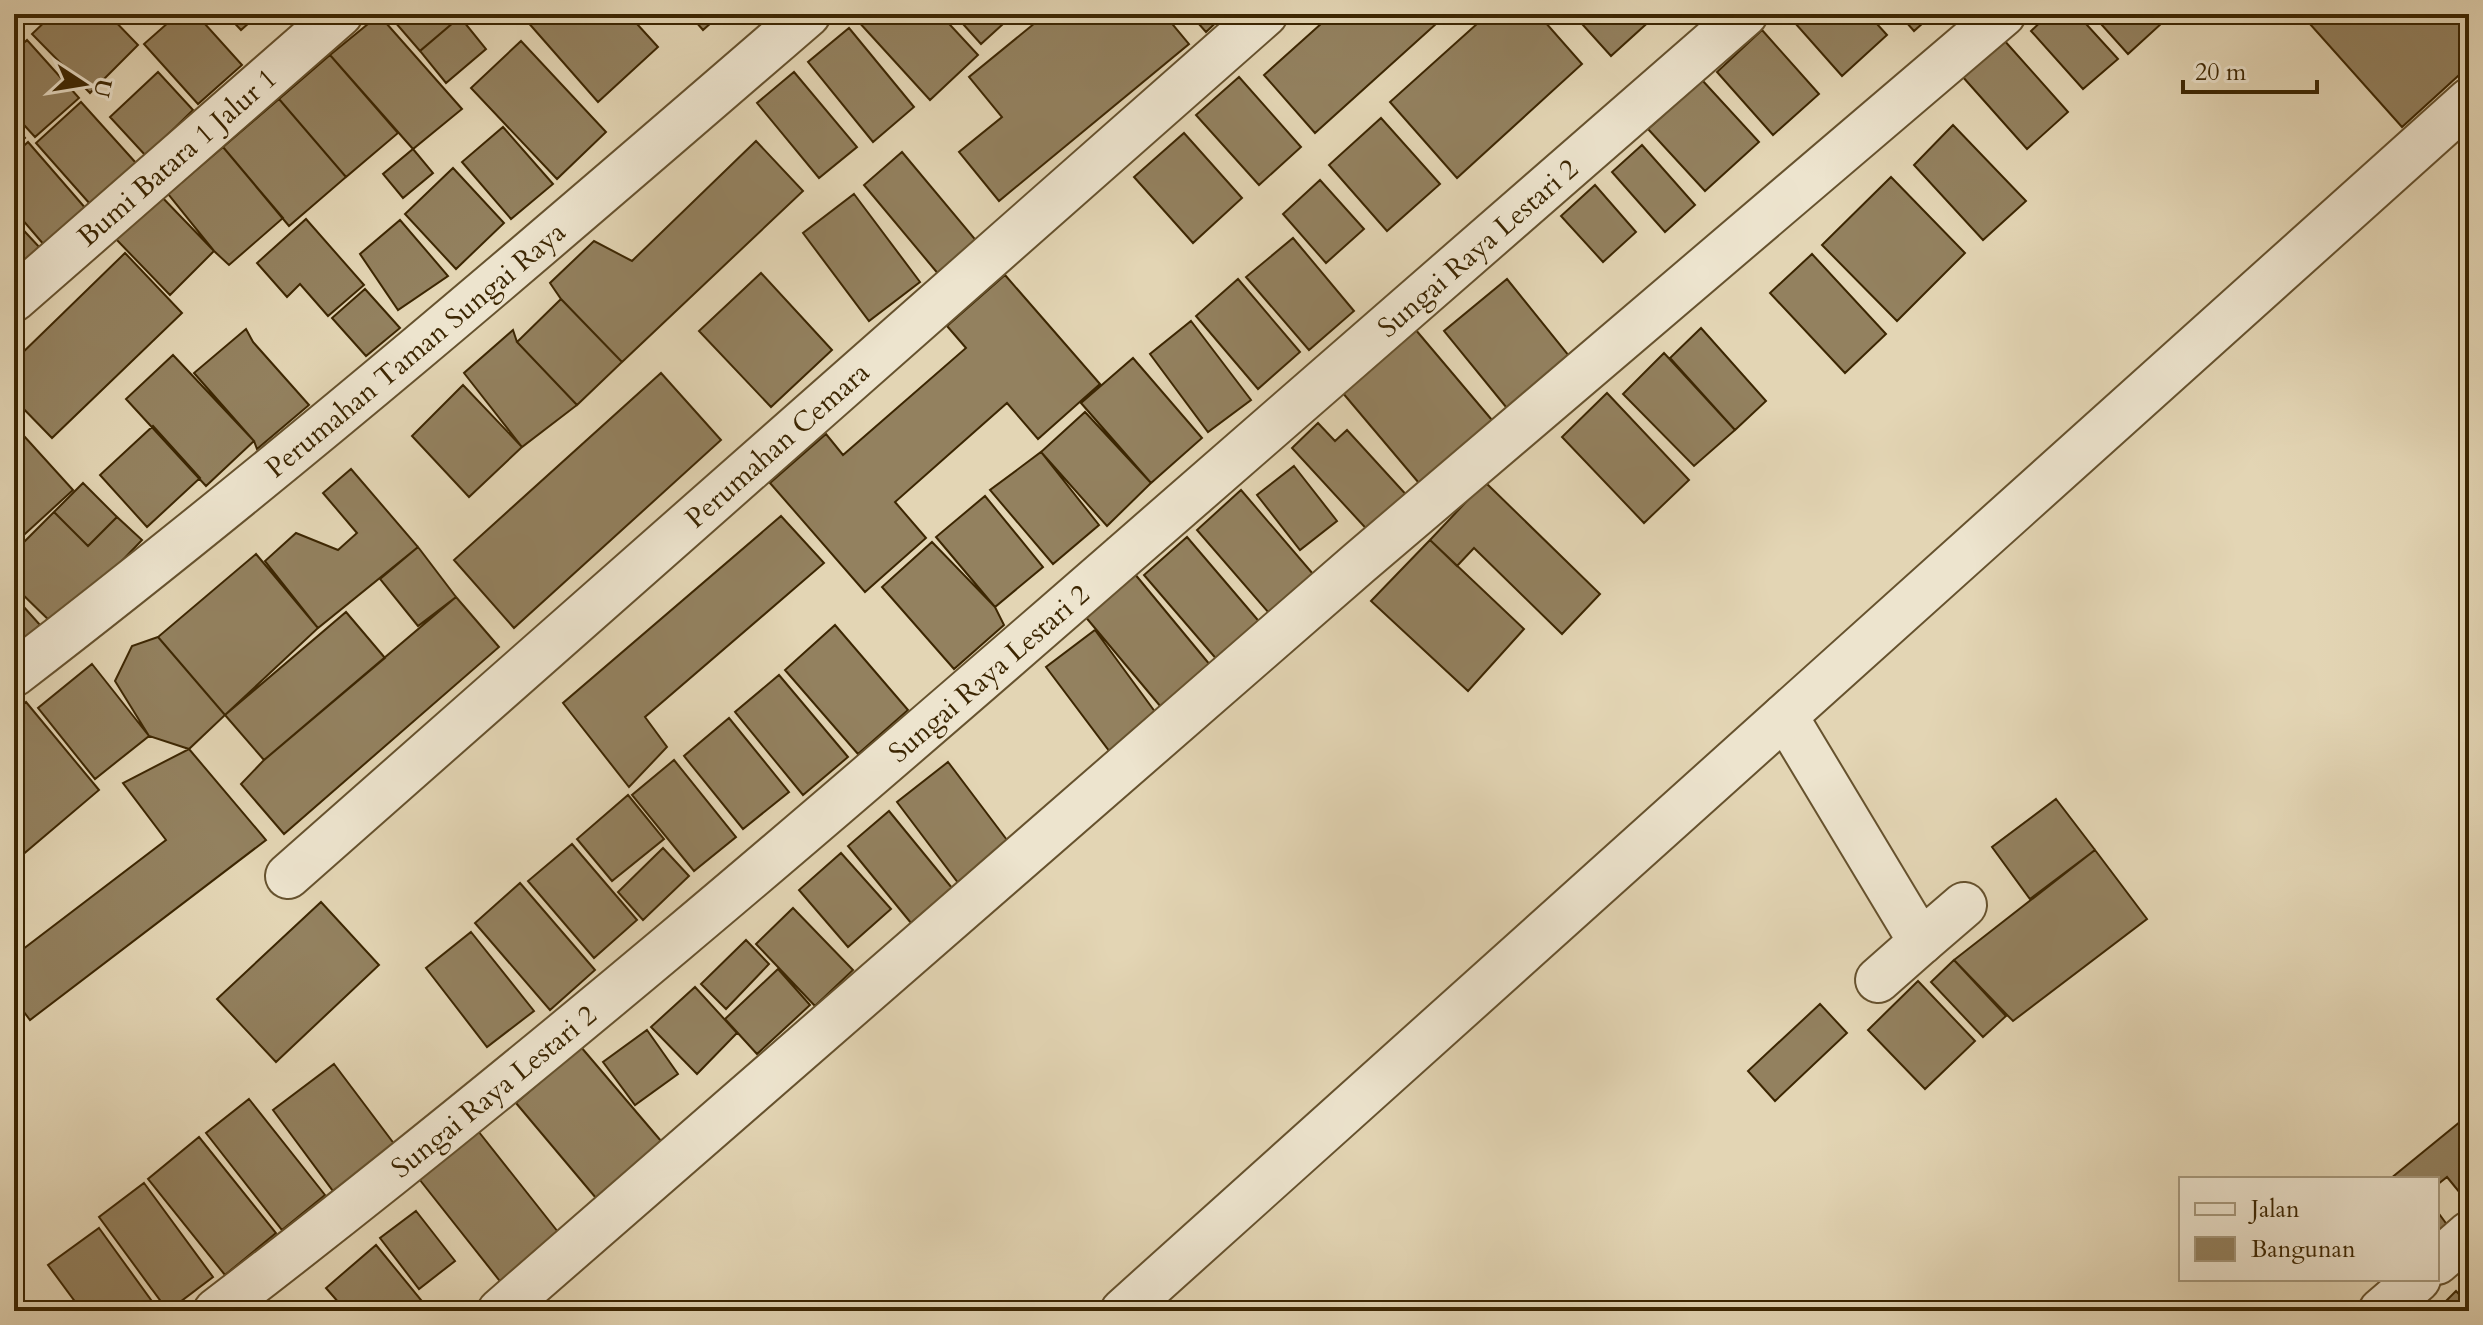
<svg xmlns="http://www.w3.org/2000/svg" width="2483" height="1325" font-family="Cardo,serif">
	<rect width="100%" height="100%" fill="#e3d5b4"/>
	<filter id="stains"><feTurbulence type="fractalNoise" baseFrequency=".0025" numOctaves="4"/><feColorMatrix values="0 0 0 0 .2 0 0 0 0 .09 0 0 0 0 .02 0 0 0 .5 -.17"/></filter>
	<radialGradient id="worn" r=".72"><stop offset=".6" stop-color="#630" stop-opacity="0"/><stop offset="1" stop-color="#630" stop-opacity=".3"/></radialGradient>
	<path fill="#93815f" stroke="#3c2602" stroke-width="2" d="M 53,14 L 108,14 L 138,45 L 90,93 L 32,34 Z
		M 178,14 L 196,14 L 242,65 L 198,104 L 144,44 Z
		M 226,14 L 259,14 L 241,30 Z
		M 388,14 L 457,14 L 460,17 L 420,51 Z
		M 533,14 L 628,14 L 658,47 L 598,102 L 526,20 Z
		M 689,14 L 721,14 L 703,30 Z
		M 864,14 L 940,14 L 978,55 L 930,100 L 857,20 Z
		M 954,14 L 1014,14 L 981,44 Z
		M 1046,14 L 1164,14 L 1189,44 L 999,201 L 959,152 L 1002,117 L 969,77 Z
		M 1190,14 L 1225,14 L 1206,32 Z
		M 1332,14 L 1447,14 L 1315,133 L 1264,75 Z
		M 1488,14 L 1538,14 L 1582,64 L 1457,178 L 1390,102 Z
		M 1573,14 L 1652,14 L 1654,17 L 1611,56 Z
		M 1787,14 L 1868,14 L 1887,35 L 1842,76 Z
		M 1899,14 L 1933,14 L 1914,31 Z
		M 2049,14 L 2077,14 L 2118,59 L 2083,89 L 2031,31 Z
		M 2092,14 L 2154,14 L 2162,23 L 2128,54 Z
		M 2301,14 L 2469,14 L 2469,66 L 2402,127 Z
		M 379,15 L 462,109 L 413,149 L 330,55 Z
		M 460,17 L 486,49 L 446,83 L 420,51 Z
		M 849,28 L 914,107 L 873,142 L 808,62 Z
		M 1762,30 L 1819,94 L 1773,135 L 1717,72 Z
		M 2003,39 L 2068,112 L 2027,149 L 1962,76 Z
		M 27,40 L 79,98 L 35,137 L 14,114 L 14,52 Z
		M 521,41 L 606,132 L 557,179 L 471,88 Z
		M 330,55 L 398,133 L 346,177 L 279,99 Z
		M 158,72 L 193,110 L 146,156 L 110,117 Z
		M 794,72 L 857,147 L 819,178 L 757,103 Z
		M 1239,77 L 1301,147 L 1259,185 L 1196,115 Z
		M 1702,80 L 1759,142 L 1705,191 L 1648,129 Z
		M 279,99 L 346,177 L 289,226 L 223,147 Z
		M 81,102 L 136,163 L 90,204 L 36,143 Z
		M 1381,118 L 1440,184 L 1387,231 L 1329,165 Z
		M 14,125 L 25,138 L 14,148 Z
		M 1953,125 L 2026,201 L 1983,240 L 1914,165 Z
		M 503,127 L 553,184 L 511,219 L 462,162 Z
		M 1184,133 L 1242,198 L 1193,243 L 1134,177 Z
		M 756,141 L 803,191 L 622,362 L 561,299 L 550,283 L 594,241 L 632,261 Z
		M 28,142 L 87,210 L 45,246 L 14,210 L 14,155 Z
		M 1642,145 L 1695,205 L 1665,232 L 1612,172 Z
		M 223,147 L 283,218 L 229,265 L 214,251 L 168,194 Z
		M 413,149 L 433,173 L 403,198 L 383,174 Z
		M 902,152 L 979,244 L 940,276 L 864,185 Z
		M 453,168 L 504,223 L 456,269 L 405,214 Z
		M 1891,177 L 1965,253 L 1897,321 L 1822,245 Z
		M 1320,180 L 1364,229 L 1326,263 L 1283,214 Z
		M 1595,185 L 1636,232 L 1603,262 L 1561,216 Z
		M 158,193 L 214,251 L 170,295 L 113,236 Z
		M 854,194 L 920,282 L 869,321 L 803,233 Z
		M 306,219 L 364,285 L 328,316 L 300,284 L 287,297 L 257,263 Z
		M 14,220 L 41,249 L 14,274 Z
		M 400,220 L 448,276 L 398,310 L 360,254 Z
		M 1293,238 L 1354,311 L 1309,350 L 1246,277 Z
		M 125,253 L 182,313 L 52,438 L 14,399 L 14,361 Z
		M 1812,254 L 1886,334 L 1845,373 L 1770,293 Z
		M 761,273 L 832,350 L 771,407 L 699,331 Z
		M 1005,275 L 1100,384 L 1038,439 L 1007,403 L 895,502 L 926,538 L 865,592 L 770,483 L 826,434 L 843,455 L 966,348 L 947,326 Z
		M 1238,279 L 1300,352 L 1258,389 L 1196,316 Z
		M 1507,279 L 1578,367 L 1515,418 L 1444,331 Z
		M 365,289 L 400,328 L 366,356 L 332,318 Z
		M 561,299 L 622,362 L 577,405 L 517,342 Z
		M 1191,321 L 1251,400 L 1208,432 L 1150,354 Z
		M 1701,328 L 1766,401 L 1735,430 L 1670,358 Z
		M 246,329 L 253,342 L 309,405 L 257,449 L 254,441 L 194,373 Z
		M 1415,329 L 1497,426 L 1424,489 L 1342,392 Z
		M 513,330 L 517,342 L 577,405 L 522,447 L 464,373 Z
		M 1664,353 L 1735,430 L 1694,466 L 1623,394 Z
		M 173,355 L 254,441 L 206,486 L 126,399 Z
		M 1133,358 L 1202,438 L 1151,483 L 1081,403 Z
		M 661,373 L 721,440 L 514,628 L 454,560 Z
		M 463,385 L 522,447 L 469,497 L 412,436 Z
		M 1607,393 L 1689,480 L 1644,523 L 1562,437 Z
		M 1085,412 L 1151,483 L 1107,526 L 1041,452 Z
		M 1318,423 L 1335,441 L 1347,430 L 1411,500 L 1373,536 L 1292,448 Z
		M 14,425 L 73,490 L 14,544 Z
		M 153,426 L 200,478 L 147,527 L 100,475 Z
		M 1041,452 L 1099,525 L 1053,564 L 990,490 Z
		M 1294,466 L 1337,521 L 1300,550 L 1257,495 Z
		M 351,469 L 418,547 L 318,628 L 265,561 L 296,533 L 338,550 L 357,533 L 323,493 Z
		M 1485,482 L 1600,594 L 1562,634 L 1474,548 L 1457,566 L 1430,540 Z
		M 83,483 L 117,517 L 88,546 L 54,512 Z
		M 1241,490 L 1319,581 L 1275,620 L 1197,530 Z
		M 985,496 L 1043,567 L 995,607 L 936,537 Z
		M 54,512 L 88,546 L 117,517 L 142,540 L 57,628 L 14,586 L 14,552 Z
		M 781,516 L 824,563 L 645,717 L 667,747 L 629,787 L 563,703 Z
		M 1187,537 L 1268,632 L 1225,669 L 1144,575 Z
		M 1430,540 L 1524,629 L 1468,691 L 1371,601 Z
		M 932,542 L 995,607 L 1004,625 L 954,669 L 882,587 Z
		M 418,547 L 456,597 L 418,626 L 380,579 Z
		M 256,554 L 318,628 L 225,715 L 158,637 Z
		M 1134,573 L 1220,677 L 1171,719 L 1084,615 Z
		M 14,596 L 40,625 L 14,648 Z
		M 456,597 L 499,647 L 284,834 L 241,784 L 264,760 Z
		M 346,612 L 385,658 L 264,760 L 225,715 Z
		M 835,625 L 908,710 L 858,754 L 785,670 Z
		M 1095,630 L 1164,724 L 1116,760 L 1046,667 Z
		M 158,637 L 225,715 L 189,749 L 149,736 L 115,681 L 132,646 Z
		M 92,664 L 149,736 L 95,779 L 38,708 Z
		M 779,675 L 848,757 L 803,795 L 735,712 Z
		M 26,702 L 99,790 L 14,862 L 14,713 Z
		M 729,718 L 789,792 L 743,829 L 684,756 Z
		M 189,749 L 266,840 L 30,1020 L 14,999 L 14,956 L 166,840 L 123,783 Z
		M 674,760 L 736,837 L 694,871 L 632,795 Z
		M 948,762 L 1010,844 L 959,884 L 897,802 Z
		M 628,795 L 664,839 L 612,881 L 577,839 Z
		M 2056,799 L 2095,850 L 2030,899 L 1992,847 Z
		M 889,811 L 952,888 L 911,923 L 848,846 Z
		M 572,844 L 637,920 L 594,958 L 528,881 Z
		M 663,848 L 689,876 L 643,920 L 618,892 Z
		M 2095,850 L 2147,919 L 2013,1021 L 1954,960 Z
		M 841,853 L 891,909 L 848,947 L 799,890 Z
		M 520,883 L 595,970 L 550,1010 L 475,923 Z
		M 321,902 L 379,965 L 276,1062 L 217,999 Z
		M 793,908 L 853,970 L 815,1006 L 756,944 Z
		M 471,932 L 534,1011 L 487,1047 L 426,968 Z
		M 746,940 L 769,964 L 726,1009 L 701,984 Z
		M 1954,960 L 2006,1016 L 1983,1037 L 1931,982 Z
		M 778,969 L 810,1005 L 757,1054 L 725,1019 Z
		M 1918,981 L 1975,1041 L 1925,1089 L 1868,1030 Z
		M 695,987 L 737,1033 L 697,1074 L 651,1027 Z
		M 1820,1004 L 1847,1033 L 1775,1101 L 1748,1071 Z
		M 647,1030 L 678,1074 L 635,1105 L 603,1062 Z
		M 581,1047 L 667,1148 L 601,1204 L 516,1103 Z
		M 334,1064 L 395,1145 L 333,1191 L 273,1110 Z
		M 249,1099 L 325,1195 L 282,1230 L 206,1133 Z
		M 2466,1117 L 2469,1121 L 2469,1204 L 2447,1177 L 2437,1185 L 2437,1179 L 2390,1179 Z
		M 471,1122 L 562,1237 L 503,1285 L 412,1170 Z
		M 199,1137 L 276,1233 L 225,1275 L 148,1179 Z
		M 144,1183 L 213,1277 L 168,1311 L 99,1217 Z
		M 416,1211 L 455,1261 L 419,1289 L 380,1238 Z
		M 2437,1211 L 2448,1226 L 2437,1235 Z
		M 99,1228 L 159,1311 L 82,1311 L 48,1265 Z
		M 376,1245 L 430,1311 L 346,1311 L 326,1288 Z
		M 2456,1291 L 2469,1305 L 2469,1311 L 2436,1311 Z
		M 298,1302 L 329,1311 L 287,1311 Z"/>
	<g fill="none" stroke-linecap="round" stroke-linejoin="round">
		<defs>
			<g id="minor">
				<path id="s1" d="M 14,299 L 340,14"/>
				<path id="s2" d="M 14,674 C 287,464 548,239 808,14"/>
				<path d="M 1785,716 L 1921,942 L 1964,905"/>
				<path id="s3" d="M 288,876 L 1265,14"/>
				<path d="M 1878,980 L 1921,942"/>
				<path d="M 2437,1262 L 2469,1234"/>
				<path id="s4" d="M 216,1311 C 528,1072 826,815 1122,557 C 1330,376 1538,195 1745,14"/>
				<path d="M 500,1311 L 1359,563 L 2003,14"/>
				<path d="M 1123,1311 L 2469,101"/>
				<path d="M 2381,1311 L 2418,1279"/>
			</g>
		</defs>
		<use href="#minor" stroke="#66522e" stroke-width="48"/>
		<use href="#minor" stroke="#ede4ce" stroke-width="44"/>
	</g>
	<g text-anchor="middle" stroke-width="8" stroke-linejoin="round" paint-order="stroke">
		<g font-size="28" fill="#3c2602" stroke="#ede4ce">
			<text dy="10" stroke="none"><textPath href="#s1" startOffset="216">Bumi Batara 1 Jalur 1</textPath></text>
			<text dy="10" stroke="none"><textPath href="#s4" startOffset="1650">Sungai Raya Lestari 2</textPath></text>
			<text dy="10" stroke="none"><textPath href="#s2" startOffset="516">Perumahan Taman Sungai Raya</textPath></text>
			<text dy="10" stroke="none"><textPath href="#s3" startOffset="652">Perumahan Cemara</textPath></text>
			<text dy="10" stroke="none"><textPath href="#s4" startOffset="1002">Sungai Raya Lestari 2</textPath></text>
			<text dy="10" stroke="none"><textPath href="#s4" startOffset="354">Sungai Raya Lestari 2</textPath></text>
		</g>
	</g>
	<rect width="2483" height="1325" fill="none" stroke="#e3d5b4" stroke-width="48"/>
	<rect x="16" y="16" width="2451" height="1293" fill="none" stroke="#3c2602" stroke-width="4"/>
	<rect x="24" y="24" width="2435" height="1277" fill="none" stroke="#3c2602" stroke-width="2"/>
	<rect x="2179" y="1177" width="260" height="104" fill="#ede4ce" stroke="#a6987c" stroke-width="2"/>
	<rect x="2195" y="1203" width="40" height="12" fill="#ede4ce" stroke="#a6987c" stroke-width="2"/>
	<text x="2251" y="1217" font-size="24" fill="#3c2602">Jalan</text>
	<rect x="2195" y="1237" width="40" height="24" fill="#93815f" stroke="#a6987c" stroke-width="2"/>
	<text x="2251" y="1257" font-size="24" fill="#3c2602">Bangunan</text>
	<g transform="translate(84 84) rotate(102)" stroke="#ede4ce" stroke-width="6" paint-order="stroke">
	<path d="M0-6L14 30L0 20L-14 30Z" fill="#3c2602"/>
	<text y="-12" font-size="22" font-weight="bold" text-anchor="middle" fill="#3c2602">U</text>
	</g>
	<path d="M2183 80v12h134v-12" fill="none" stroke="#3c2602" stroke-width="4"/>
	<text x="2195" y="80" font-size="24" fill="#3c2602" stroke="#ede4ce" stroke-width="6" paint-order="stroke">20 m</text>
	<rect width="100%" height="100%" filter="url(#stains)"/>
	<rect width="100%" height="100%" fill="url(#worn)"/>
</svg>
